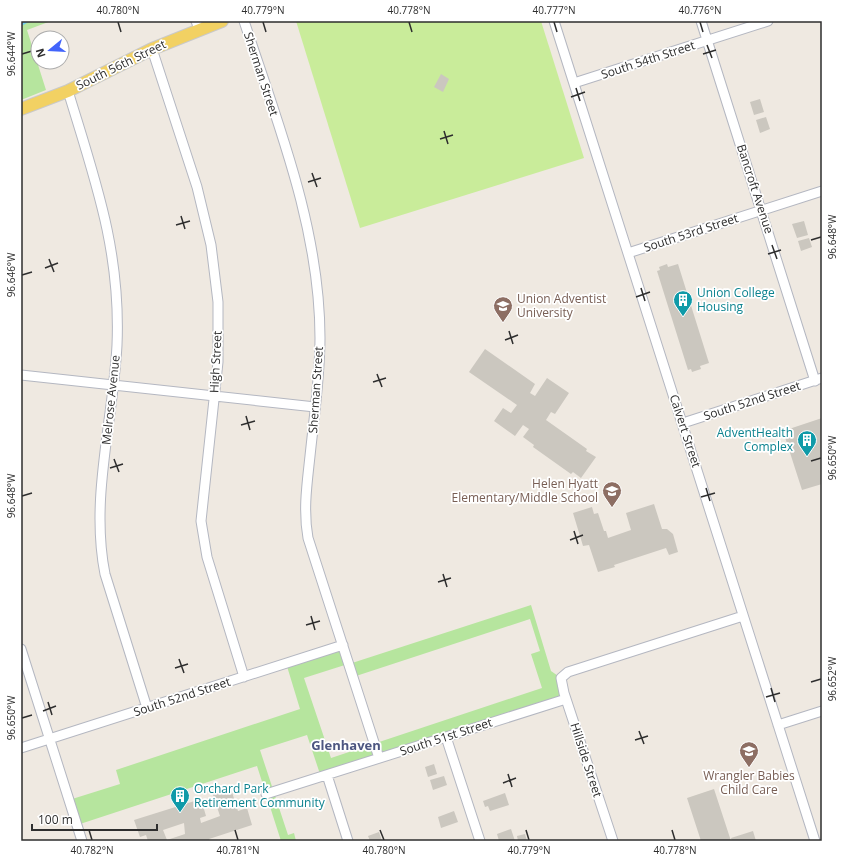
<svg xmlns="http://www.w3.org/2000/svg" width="843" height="862" font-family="'Open Sans',sans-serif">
	<rect width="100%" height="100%" fill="#efe9e1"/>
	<path fill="#b6e59e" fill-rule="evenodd" d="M 21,21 L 51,21 L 27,30 L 46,90 L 21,100 Z
		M 531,605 L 551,671 L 561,678 L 566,699 L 321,777 L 307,735 L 260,750 L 288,835 L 294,833 L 296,841 L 281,841 L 257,766 L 77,825 L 69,800 L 120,784 L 116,770 L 300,709 L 286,663 L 343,645 L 349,664 ZM 530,619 L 540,651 L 531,654 L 542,688 L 331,758 L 304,678 L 348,664 L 353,677 Z"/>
	<path fill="#c9ec9a" d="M 296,21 L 541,21 L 584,158 L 360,228 Z"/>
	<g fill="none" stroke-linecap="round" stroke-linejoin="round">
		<path stroke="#75cff0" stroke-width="2.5" d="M 21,25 L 28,21"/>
	</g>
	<path fill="#cbc7bf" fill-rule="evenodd" d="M 441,74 L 449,79 L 443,92 L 434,87 Z
		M 760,99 L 764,112 L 754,115 L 750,102 Z
		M 766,117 L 770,129 L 760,133 L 756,120 Z
		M 804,221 L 808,235 L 797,238 L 792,224 Z
		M 809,238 L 812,247 L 801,251 L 798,241 Z
		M 667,264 L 668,267 L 678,264 L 709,363 L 700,366 L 701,369 L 692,372 L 691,369 L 688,370 L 657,271 L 660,270 L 659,267 Z
		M 485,349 L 535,384 L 530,393 L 535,396 L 547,378 L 569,393 L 555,414 L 551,412 L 546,420 L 587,449 L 586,451 L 596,457 L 581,478 L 573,472 L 571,474 L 533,447 L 534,445 L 523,437 L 529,429 L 523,425 L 515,436 L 494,421 L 503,408 L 511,413 L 517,405 L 469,372 Z
		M 822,418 L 822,484 L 802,490 L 783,431 Z
		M 654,504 L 662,529 L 667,529 L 673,534 L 678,552 L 669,555 L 666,548 L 614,565 L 615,567 L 598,572 L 589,545 L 583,546 L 573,513 L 592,507 L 594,514 L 598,513 L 604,531 L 606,531 L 608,538 L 631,530 L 626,513 Z
		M 434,764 L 437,774 L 428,777 L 425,767 Z
		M 444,776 L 447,785 L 433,790 L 430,780 Z
		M 230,786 L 238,811 L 247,808 L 252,825 L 209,839 L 210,841 L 148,841 L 146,835 L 140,837 L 134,820 L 201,799 L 206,816 L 200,818 L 201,823 L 220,816 L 212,792 ZM 184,823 L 185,834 L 167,840 L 163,830 Z
		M 714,789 L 731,841 L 701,841 L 687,798 Z
		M 505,793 L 509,805 L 490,811 L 488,806 L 485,807 L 483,801 Z
		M 454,811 L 458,822 L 441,828 L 438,817 Z
		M 511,829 L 515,841 L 499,841 L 497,834 Z
		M 753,831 L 756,841 L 732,841 L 731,838 Z
		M 379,832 L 382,841 L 370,841 L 368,836 Z
		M 525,834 L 527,841 L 518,841 L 517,836 Z"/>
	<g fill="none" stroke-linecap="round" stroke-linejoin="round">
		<defs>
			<path id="minor" d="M 196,21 L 199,29
				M 244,21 C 278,124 320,229 320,338 C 320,378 314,417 310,456 C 307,484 303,510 308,538 L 379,758
				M 554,21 L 815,841
				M 701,21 L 815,381
				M 152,49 L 197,187 L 211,245 L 218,302 L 218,362 L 201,521 L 207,557 L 244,677
				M 574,83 L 768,21
				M 68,91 C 95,180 121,251 117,345 C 113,422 90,499 105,574 L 147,708
				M 628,253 L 822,191
				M 21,375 L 315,407
				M 683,423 L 822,378
				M 21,649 L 82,841
				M 778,725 L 822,711
				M 446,737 L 480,841
				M 21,748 L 343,645
				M 327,775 L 348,841
				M 266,794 L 566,699
				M 613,841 L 564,693 L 561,678 L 568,672 L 743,616"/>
			<path id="major" d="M 21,109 L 68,91 L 152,49 L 222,21"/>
		</defs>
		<use href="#minor" stroke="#b4b7c1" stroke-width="11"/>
		<use href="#major" stroke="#c9c9c9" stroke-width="14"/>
		<use href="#minor" stroke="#fff" stroke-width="9"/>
		<use href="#major" stroke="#f2d163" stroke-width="12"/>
	</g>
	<path fill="none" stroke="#2e2e2e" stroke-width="1.5" d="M 118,22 L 121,32M 263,22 L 266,32M 409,22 L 412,32M 554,22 L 557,32M 700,22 L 703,32M 707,45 L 712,58M 22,54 L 32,51M 703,54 L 716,50M 576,88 L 580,101M 571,97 L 585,92M 444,131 L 448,144M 440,139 L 453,135M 312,173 L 317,187M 308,182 L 321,178M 181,216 L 185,229M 176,225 L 190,221M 811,240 L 821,237M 772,245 L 777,259M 768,254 L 781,250M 49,259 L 54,272M 45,268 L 58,263M 22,275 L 32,272M 641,288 L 645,301M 636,297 L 650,292M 509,331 L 513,344M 505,340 L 518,335M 377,374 L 382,387M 373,382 L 386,378M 246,416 L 250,430M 241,425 L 255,421M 114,459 L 119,472M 811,461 L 821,458M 110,468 L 123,464M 706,488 L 710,501M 22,496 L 32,493M 701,497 L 715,493M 574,531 L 578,544M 570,540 L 583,535M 443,574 L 447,587M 438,582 L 451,578M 311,616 L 315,630M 306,625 L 320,621M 179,659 L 184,673M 175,668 L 188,664M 811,682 L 821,679M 771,688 L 775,702M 766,697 L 780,693M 48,702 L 52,715M 43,711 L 56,706M 22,718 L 32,715M 639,731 L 644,744M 635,740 L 648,736M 508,774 L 512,787M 503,783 L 516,778M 89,830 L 92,840M 235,830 L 238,840M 380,830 L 384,840M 526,830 L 529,840M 672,830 L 675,840"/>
	<defs>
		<symbol id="building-pin" viewBox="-11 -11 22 30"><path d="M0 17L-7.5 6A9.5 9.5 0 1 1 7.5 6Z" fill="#0f9aa8" stroke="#fff"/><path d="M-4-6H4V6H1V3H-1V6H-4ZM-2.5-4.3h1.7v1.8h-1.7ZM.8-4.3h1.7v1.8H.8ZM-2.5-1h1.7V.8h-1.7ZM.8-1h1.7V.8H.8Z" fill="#fff"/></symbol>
		<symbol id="university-pin" viewBox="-11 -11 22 30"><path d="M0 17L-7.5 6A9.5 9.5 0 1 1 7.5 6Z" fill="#8d6e63" stroke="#fff"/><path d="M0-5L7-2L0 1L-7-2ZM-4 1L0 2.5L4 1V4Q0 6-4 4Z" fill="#fff"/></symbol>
		<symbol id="school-pin" viewBox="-11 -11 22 30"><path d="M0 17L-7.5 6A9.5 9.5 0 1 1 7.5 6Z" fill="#8d6e63" stroke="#fff"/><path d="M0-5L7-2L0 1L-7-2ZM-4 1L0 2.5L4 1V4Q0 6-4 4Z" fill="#fff"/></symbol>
	</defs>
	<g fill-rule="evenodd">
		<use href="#building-pin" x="672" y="289" width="22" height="30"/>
		<use href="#university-pin" x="492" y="295" width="22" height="30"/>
		<use href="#building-pin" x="796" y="429" width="22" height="30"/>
		<use href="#school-pin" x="601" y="480" width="22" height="30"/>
		<use href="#school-pin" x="738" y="740" width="22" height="30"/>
		<use href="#building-pin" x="169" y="785" width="22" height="30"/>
	</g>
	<g text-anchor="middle" stroke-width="3.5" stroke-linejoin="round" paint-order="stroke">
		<g font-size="12" fill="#2e2e2e" stroke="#fff">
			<text transform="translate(648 60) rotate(-18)" y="4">South 54th Street</text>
			<text transform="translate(121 65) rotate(-26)" y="4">South 56th Street</text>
			<text transform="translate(261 74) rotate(72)" y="4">Sherman Street</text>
			<text transform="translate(755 189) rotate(72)" y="4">Bancroft Avenue</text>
			<text transform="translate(691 233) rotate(-18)" y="4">South 53rd Street</text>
			<text transform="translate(216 362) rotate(-87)" y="4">High Street</text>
			<text transform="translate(316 390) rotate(-86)" y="4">Sherman Street</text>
			<text transform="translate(111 400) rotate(-84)" y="4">Melrose Avenue</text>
			<text transform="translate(752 401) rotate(-18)" y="4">South 52nd Street</text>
			<text transform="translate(685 431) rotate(72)" y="4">Calvert Street</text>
			<text transform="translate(182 697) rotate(-18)" y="4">South 52nd Street</text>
			<text transform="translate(446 737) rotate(-18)" y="4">South 51st Street</text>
			<text transform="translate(586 760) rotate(72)" y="4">Hillside Street</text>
		</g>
		<g font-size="12" fill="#0d838f" stroke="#fff" text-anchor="start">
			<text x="697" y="297">Union College<tspan x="697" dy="14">Housing</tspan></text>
			<text x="793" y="437" text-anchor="end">AdventHealth<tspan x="793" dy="14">Complex</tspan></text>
			<text x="194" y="793">Orchard Park<tspan x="194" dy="14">Retirement Community</tspan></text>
		</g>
		<g font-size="12" fill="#785e54" stroke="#fff" text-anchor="start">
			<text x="517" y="303">Union Adventist<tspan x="517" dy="14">University</tspan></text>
			<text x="598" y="488" text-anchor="end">Helen Hyatt<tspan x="598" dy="14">Elementary/Middle School</tspan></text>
			<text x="749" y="780" text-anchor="middle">Wrangler Babies<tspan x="749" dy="14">Child Care</tspan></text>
		</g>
		<g font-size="13" font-weight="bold" fill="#4d5680" stroke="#fff">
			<text x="346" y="750">Glenhaven</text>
		</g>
	</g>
	<rect width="843" height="862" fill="none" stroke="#ffffff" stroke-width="44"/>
	<g transform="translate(50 50) rotate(252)"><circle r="19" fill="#ffffff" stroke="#ababab"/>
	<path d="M0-3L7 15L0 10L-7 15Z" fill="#4264fb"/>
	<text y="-6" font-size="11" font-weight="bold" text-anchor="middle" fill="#2e2e2e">N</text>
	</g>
	<path d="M32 824v6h125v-6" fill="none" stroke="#2e2e2e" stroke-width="2"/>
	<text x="38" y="824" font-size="12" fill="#2e2e2e" stroke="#ffffff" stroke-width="3" paint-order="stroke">100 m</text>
	<rect x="22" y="22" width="799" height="818" fill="none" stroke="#2e2e2e" stroke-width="1.5"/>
	<g font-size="10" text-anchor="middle" fill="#2e2e2e">
		<text x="118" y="14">40.780°N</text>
		<text x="263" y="14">40.779°N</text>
		<text x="409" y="14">40.778°N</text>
		<text x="554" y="14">40.777°N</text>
		<text x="700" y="14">40.776°N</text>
		<text transform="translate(11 54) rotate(-90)" y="4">96.644°W</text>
		<text transform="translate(832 237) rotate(-90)" y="4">96.648°W</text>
		<text transform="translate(11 275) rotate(-90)" y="4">96.646°W</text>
		<text transform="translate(832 458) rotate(-90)" y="4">96.650°W</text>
		<text transform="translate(11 496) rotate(-90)" y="4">96.648°W</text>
		<text transform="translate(832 679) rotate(-90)" y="4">96.652°W</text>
		<text transform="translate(11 718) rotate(-90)" y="4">96.650°W</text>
		<text x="92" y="854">40.782°N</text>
		<text x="238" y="854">40.781°N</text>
		<text x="384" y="854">40.780°N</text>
		<text x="529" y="854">40.779°N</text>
		<text x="675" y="854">40.778°N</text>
	</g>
</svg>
